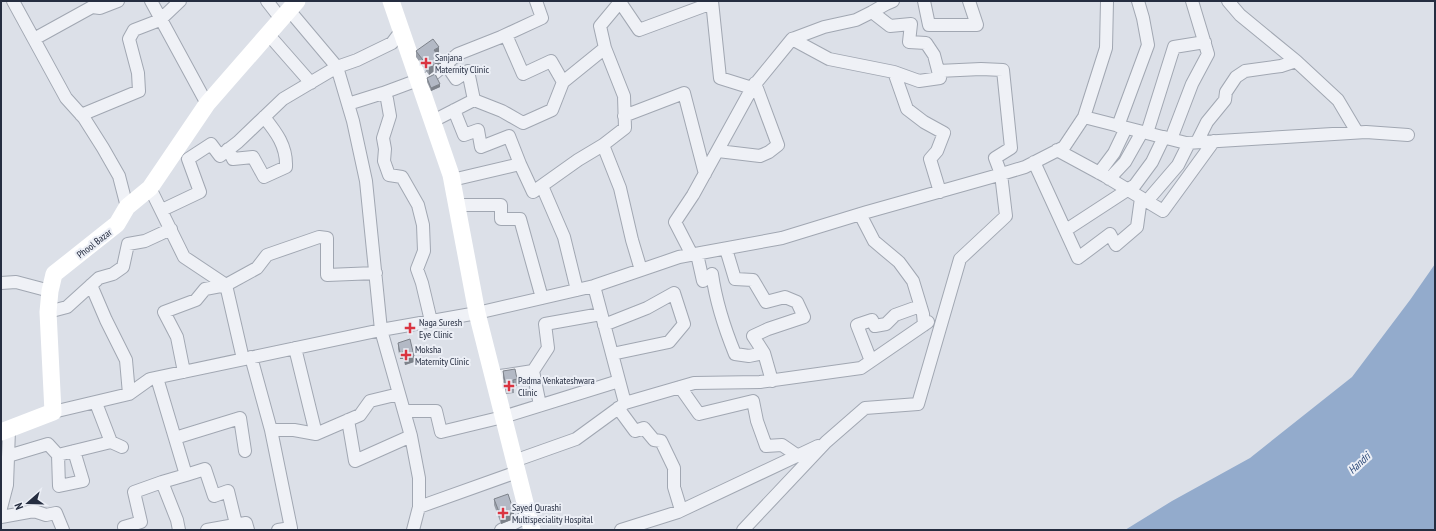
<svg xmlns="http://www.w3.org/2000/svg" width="1436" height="531" font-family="'PT Sans Narrow',sans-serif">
	<rect width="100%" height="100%" fill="#dce0e8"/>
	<path fill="#93abcc" d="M 1435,264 L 1435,528 L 1433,530 L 1125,530 L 1172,501 L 1250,458 L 1352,377 L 1410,300 Z"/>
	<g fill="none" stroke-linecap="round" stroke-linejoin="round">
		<defs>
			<path id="street" d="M 13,1 L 66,98 L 84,118 L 103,148 L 119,176 L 127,207
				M 151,1 L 207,104
				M 267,1 L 281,19
				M 924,1 L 929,25 L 977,25 L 969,1
				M 1228,1 L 1240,15 L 1296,61 L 1338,100 L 1357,132
				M 289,10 L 337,67 L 353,121 L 366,181 L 381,330 L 411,436 L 419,478 L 419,507 L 413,530
				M 872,12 L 886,4 L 893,1
				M 268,34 L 311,83
				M 506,35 L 523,74 L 551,61 L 563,82
				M 34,39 L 92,7 L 100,8 L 118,1
				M 792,39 L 824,27 L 856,20 L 872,12 L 890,26 L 911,24 L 909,42 L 926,43 L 934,55 L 940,78 L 919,81 L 894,72
				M 605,48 L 600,26 L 620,2 L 639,30 L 712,3
				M 446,64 L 456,79 L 468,71 L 474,100
				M 420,85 L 458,54 L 501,37 L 542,18 L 536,1
				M 752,88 L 792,39 L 829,59 L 894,72 L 907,109 L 924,122 L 944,133 L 937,151 L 930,159 L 940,192
				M 383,93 L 418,80
				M 348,104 L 383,93 L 387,99 L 390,116 L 383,138 L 385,149 L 384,161 L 389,175 L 402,177 L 418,205 L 423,225 L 424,251 L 417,269 L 422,283 L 431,321
				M 454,110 L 464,135 L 478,130 L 481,147 L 509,136 L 520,164
				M 81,115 L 139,91 L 138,73 L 129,39 L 134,30 L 160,20 L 180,1
				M 624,116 L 684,93 L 705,174
				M 1084,117 L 1186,143 L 1366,132 L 1408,135
				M 433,121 L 474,100 L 502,111 L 523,123 L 552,110 L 563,82 L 605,48 L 624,96 L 625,128 L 603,145
				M 1118,126 L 1148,45 L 1143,18 L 1138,1
				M 1147,133 L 1174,47 L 1205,42
				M 1171,139 L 1192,84 L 1208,54 L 1192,1
				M 1197,142 L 1207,122 L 1225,100 L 1226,92 L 1236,77 L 1245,71 L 1281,66 L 1296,61
				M 228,149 L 233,159 L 253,157 L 264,177 L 286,167 C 287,146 276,132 264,117
				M 1057,150 L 1105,176 L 1163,211 L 1214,141
				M 718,151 L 760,156 L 769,152 L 778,145 L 755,83
				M 1034,162 L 1078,258 L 1110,234 L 1116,245 L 1137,227 L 1141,198
				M 1099,173 L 1114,153 L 1126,128
				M 1109,179 L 1125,162 L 1142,132
				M 452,180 L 520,164 L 533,192 L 578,160 L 603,145 L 620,188 L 632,240 L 641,270
				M 542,186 L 564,237 L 577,290
				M 150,188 L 184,257 L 226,285 L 243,359
				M 1147,201 L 1178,165 L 1189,143
				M 457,205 L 501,205 L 501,219 L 520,219 L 542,298
				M 162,210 L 200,192 L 188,159 L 211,144 L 220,156 L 238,142 L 283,99 L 337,67 L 357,60 L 392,43 L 401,31
				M 860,214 L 874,241 L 899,262 L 913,281 L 923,314 L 924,325
				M 1066,230 L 1135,185 L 1152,162 L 1164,137
				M 726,249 L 735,279 L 753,280 L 766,302 L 785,297 L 797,302 L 804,317 L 768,329 L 753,336 L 764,353
				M 697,254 L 703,281 L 712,274 C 716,302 724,327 735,354 L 749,356 L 764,353 L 772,381
				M 692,255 L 675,222 L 693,195 L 752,88 L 720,78 L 712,1
				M 1,283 L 16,282 L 50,291
				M 91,285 L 106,320 L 126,360 L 129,394
				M 594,286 L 625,403 L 694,383 L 760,382 L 861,368 L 928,322
				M 48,312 L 67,307 L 99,278 L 113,274 L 123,267 L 128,244 L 145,241 L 171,229
				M 604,325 L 647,308 L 674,293 L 684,324 L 669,342 L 612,354
				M 295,348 L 316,434 L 360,415 L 370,401 L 399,394
				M 251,357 L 271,430 L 294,430 L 316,434
				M 871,361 L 857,325 L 872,320 L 875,326 L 886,324 L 895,315 L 920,306
				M 533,371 L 548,348 L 545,324 L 601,314
				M 184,372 L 177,337 L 164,312 L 196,300 L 205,289 L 226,285 L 257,268 L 267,255 L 319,237 L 327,238 L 327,275 L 376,273
				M 500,376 L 533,371 L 540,405
				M 157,378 L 186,475 L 205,469 L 214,496 L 228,491 L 236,524
				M 680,387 L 699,414 L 753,401 L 757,421 L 766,446 L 782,445 L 798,456
				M 96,403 L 111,442 L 122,447
				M 618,408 L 635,431 L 644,428 L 654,440 L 661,441 L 674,468 L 674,487 L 681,510
				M 404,411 L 436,411 L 441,432 L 503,417 L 619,381
				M 53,412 L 129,394 L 150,379 L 381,330 L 477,313 L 594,286 L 679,257 L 782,238 L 867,212 L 995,176 L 1025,167 L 1064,147 L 1084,117 L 1106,48 L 1107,1
				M 348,420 L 355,461 L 411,436
				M 271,430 L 291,528
				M 175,438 L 240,418 L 245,451
				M 58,455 L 59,486 L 83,481 L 74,451
				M 8,456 L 48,444 L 58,455 L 111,442
				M 514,461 L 576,439 L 624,404
				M 162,482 L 186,475
				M 419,507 L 517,472
				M 1,508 L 7,485 L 9,430
				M 1,517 L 34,511 L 46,515 L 56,513 L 63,530
				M 125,530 L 124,527 L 141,522 L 134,492 L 162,482 L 177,520 L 179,530
				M 207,530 L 246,523 L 248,530
				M 278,530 L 291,528 L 291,530
				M 501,530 L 528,516
				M 621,530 L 678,512 L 818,446
				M 743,530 L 826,442 L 865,408 L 918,404 L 960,259 L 1006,216 L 1001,174 L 995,158 L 1011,148 L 1003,70 L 981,69 L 938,71"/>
		</defs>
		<use href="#street" stroke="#a1a7b2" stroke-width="14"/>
		<use href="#street" stroke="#eff1f6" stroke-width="12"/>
		<path stroke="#fff" stroke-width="17" d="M 391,1 L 451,175 L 477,313 L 532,530
			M 1,432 L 53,412 L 48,312 L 50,291 L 54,274 L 117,224 L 127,207 L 150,188 L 207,104 L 297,1"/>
	</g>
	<path fill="#9a9fa9" d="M 416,51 L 439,54 L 438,55 L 441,66 L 429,75 L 416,57 Z
		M 427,78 L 440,87 L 431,91 L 427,82 Z
		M 398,343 L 414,362 L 405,365 L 403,359 L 400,359 L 398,349 Z
		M 503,371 L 517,379 L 517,386 L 514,386 L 514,393 L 506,394 L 503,378 Z
		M 494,499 L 514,519 L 501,524 L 494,505 Z"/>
	<path fill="#7d828a" d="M 439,47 L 439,54 L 434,57 L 434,50 Z
		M 441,60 L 441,66 L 429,75 L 429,68 Z
		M 440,84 L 440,87 L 431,91 L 431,88 Z
		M 403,352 L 403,359 L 400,359 L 400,353 Z
		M 414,356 L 414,362 L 405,365 L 405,358 Z
		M 514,512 L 514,519 L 501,524 L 501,517 Z"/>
	<path fill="#b3b9c5" stroke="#7d828a" d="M 433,39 L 439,47 L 434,50 L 441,60 L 429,68 L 416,51 Z
		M 435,74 L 440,84 L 431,88 L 427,78 Z
		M 410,339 L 414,356 L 405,358 L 403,352 L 400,353 L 398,343 Z
		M 515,369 L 517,379 L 513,380 L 514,386 L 506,388 L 503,371 Z
		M 508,494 L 514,512 L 501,517 L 494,499 Z"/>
	<g fill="#da3441" stroke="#eceff6" stroke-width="1.5">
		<path d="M424 57h4v4h4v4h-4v4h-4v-4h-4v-4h4z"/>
		<path d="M408 322h4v4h4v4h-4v4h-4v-4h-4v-4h4z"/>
		<path d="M404 349h4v4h4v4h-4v4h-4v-4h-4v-4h4z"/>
		<path d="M507 380h4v4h4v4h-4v4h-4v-4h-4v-4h4z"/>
		<path d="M501 507h4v4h4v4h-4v4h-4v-4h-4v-4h4z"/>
	</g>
	<g text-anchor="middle" stroke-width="4" stroke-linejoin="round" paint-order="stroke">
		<g font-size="10" fill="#252d40" stroke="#eceff6" text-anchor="start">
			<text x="435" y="61">Sanjana<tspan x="435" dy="12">Maternity Clinic</tspan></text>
			<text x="419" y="326">Naga Suresh<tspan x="419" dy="12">Eye Clinic</tspan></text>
			<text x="415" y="353">Moksha<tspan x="415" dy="12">Maternity Clinic</tspan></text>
			<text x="518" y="384">Padma Venkateshwara<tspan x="518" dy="12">Clinic</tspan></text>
			<text x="512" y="511">Sayed Qurashi<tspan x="512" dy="12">Multispeciality Hospital</tspan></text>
		</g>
		<g font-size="10" fill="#252d40" stroke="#eceff6">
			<text transform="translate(94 243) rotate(-38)" y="4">Phool Bazar</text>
		</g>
		<g font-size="11" font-style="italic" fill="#2b4877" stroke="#eceff6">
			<text transform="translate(1359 463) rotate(-43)" y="4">Handri</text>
		</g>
	</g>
	<rect width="1436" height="531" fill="none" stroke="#252d40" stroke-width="4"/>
	<g transform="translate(28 503) rotate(250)" stroke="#eceff6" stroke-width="3" paint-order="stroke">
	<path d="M0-3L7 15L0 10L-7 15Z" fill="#252d40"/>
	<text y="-6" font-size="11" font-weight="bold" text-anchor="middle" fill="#252d40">N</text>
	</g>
</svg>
